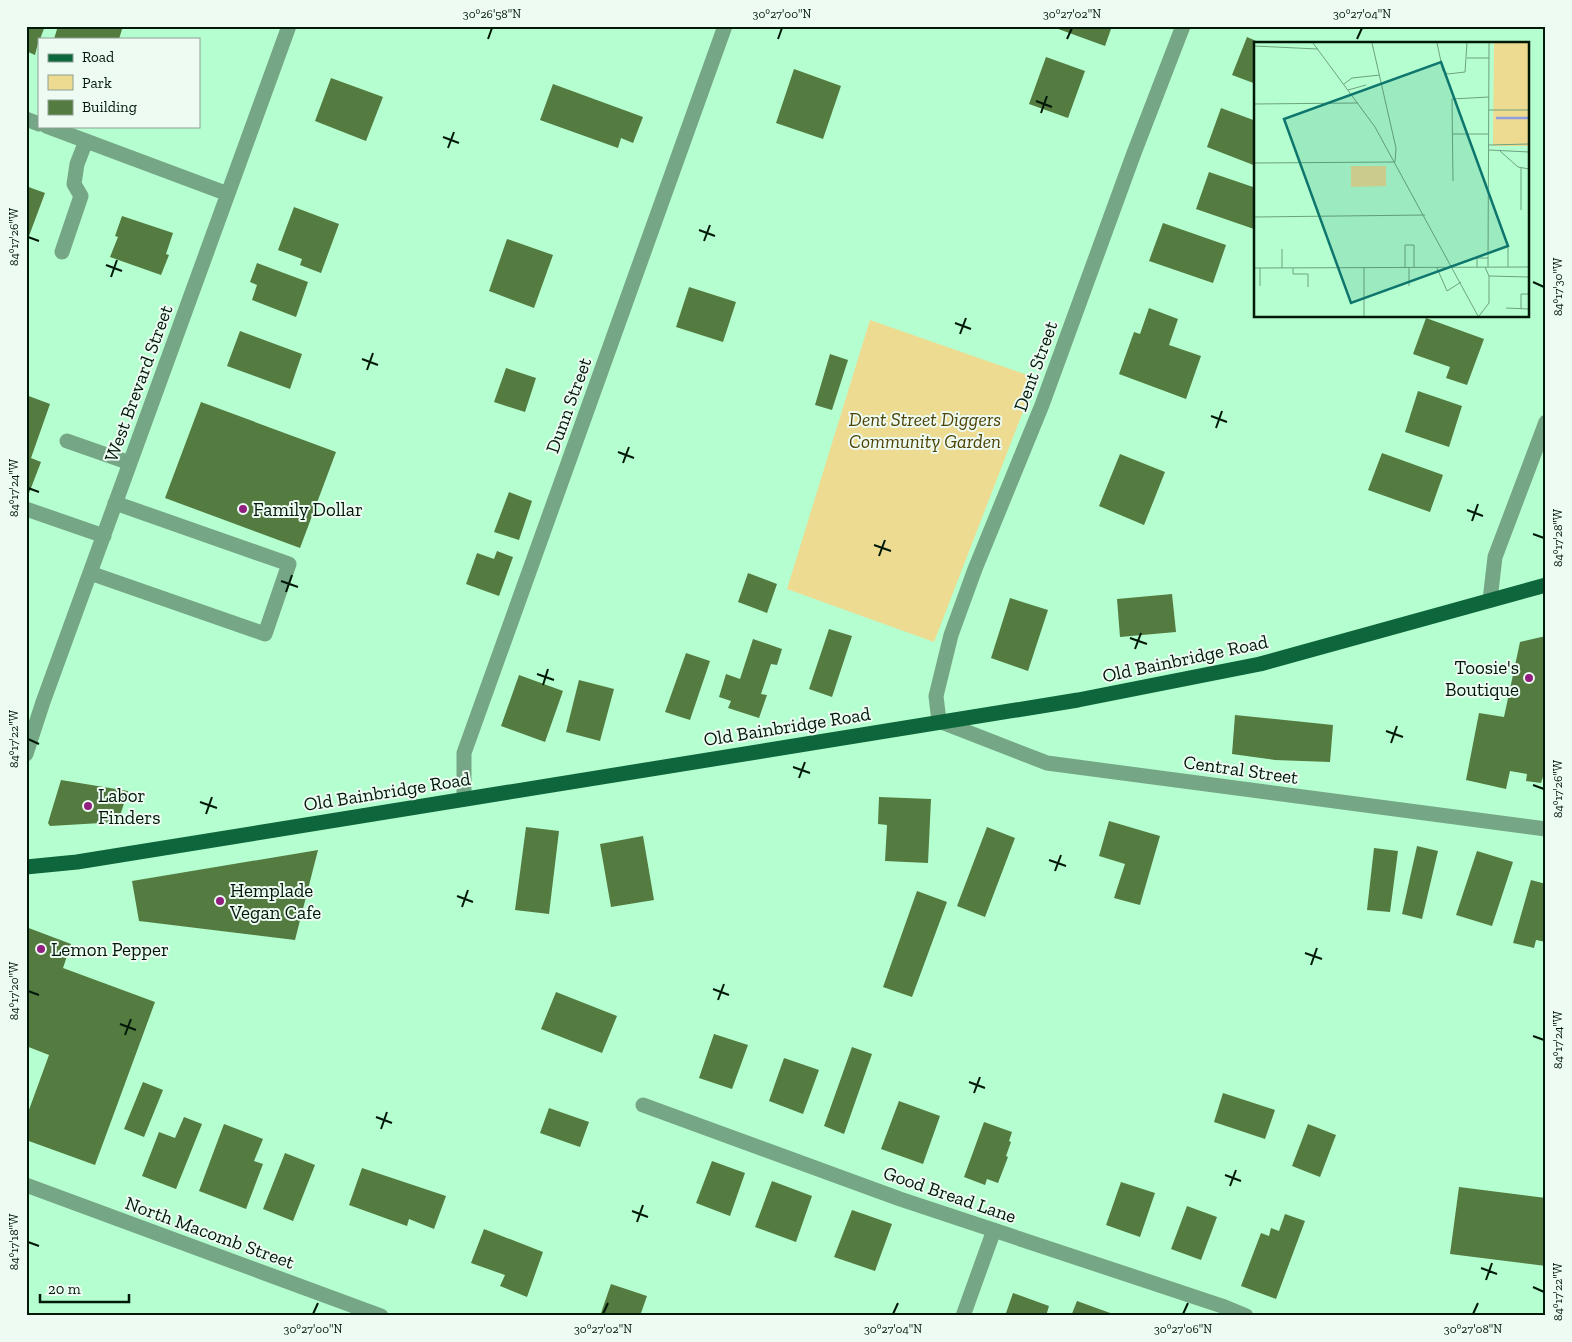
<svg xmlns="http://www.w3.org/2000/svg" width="1572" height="1342" font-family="'Zilla Slab',serif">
	<rect width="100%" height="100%" fill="#b5fecf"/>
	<path fill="#eddb92" d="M 870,320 L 1036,378 L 934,642 L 787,589 Z"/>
	<path fill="#547b40" d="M 26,26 L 45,26 L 40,39 L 39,39 L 35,55 L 26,51 Z
		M 58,26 L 123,26 L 119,39 L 54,39 Z
		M 1050,26 L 1103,26 L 1111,29 L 1105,46 Z
		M 1247,37 L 1263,44 L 1256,44 L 1256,84 L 1232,75 Z
		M 1046,57 L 1085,71 L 1068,118 L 1029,104 Z
		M 794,69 L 841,86 L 823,139 L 776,123 Z
		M 331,78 L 383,97 L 366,141 L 315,121 Z
		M 553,84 L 643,117 L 633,143 L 621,138 L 618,148 L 540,120 Z
		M 1221,108 L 1256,121 L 1256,166 L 1207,147 Z
		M 1209,172 L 1256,188 L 1256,223 L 1254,229 L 1196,209 Z
		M 26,186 L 45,193 L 26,244 Z
		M 294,207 L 339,224 L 321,273 L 300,265 L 302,259 L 278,250 Z
		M 122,216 L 173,233 L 166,254 L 169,255 L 161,275 L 110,257 L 118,237 L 115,236 Z
		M 1163,223 L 1226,245 L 1213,283 L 1149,261 Z
		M 507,239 L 553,255 L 534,308 L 489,291 Z
		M 257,263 L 308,282 L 296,317 L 252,300 L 257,285 L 250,282 Z
		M 689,287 L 736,302 L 723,342 L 676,327 Z
		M 1149,308 L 1178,319 L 1169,345 L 1201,356 L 1186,399 L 1119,374 L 1134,332 L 1140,334 Z
		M 1426,318 L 1484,339 L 1467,385 L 1446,378 L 1450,367 L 1413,354 Z
		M 240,331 L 302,354 L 290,389 L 227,366 Z
		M 830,354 L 848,360 L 832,410 L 815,405 Z
		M 506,368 L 536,378 L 525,412 L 494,402 Z
		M 1418,391 L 1462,406 L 1449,447 L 1405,432 Z
		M 26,395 L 50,404 L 31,458 L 41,462 L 26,501 Z
		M 201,402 L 336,452 L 300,548 L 165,498 Z
		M 1382,453 L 1443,475 L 1430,512 L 1368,490 Z
		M 1120,454 L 1165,472 L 1144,525 L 1099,506 Z
		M 509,492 L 532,501 L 519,540 L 494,532 Z
		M 497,551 L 513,557 L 499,596 L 466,584 L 477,553 L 494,559 Z
		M 748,573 L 777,584 L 767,613 L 738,602 Z
		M 1172,594 L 1176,632 L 1120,637 L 1117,599 Z
		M 1010,598 L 1048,610 L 1028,671 L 991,658 Z
		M 829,629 L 852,636 L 832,697 L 809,689 Z
		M 1546,636 L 1546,777 L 1543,777 L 1541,783 L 1526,781 L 1527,774 L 1510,771 L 1506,789 L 1466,780 L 1479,713 L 1504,717 L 1520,642 Z
		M 753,639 L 782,649 L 777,665 L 771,664 L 761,694 L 767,695 L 759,718 L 728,708 L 731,701 L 719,697 L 726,674 L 740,679 Z
		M 686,653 L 710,661 L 690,720 L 665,712 Z
		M 519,675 L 563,691 L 545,742 L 501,726 Z
		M 579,680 L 614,689 L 600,741 L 566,732 Z
		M 1235,715 L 1333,725 L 1330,762 L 1275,760 L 1232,754 Z
		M 61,780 L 128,791 L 118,822 L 50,826 L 48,823 Z
		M 879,797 L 931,799 L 928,863 L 885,861 L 887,825 L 878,824 Z
		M 1109,821 L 1160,836 L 1140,905 L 1114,898 L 1125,864 L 1099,856 Z
		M 526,827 L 559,831 L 549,914 L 515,910 Z
		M 987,827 L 1015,838 L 985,917 L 957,906 Z
		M 643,836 L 654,900 L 611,907 L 600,844 Z
		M 1417,846 L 1438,851 L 1422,919 L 1402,914 Z
		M 1374,848 L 1398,851 L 1390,912 L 1367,910 Z
		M 318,850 L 295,940 L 139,921 L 132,881 Z
		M 1477,851 L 1513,862 L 1492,926 L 1456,915 Z
		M 1531,880 L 1546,884 L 1546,942 L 1536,940 L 1534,948 L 1513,943 Z
		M 917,891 L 947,902 L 912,997 L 883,987 Z
		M 26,927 L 71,944 L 63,968 L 155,1002 L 95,1165 L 26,1140 L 26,1118 L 49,1055 L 26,1046 Z
		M 556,992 L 617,1016 L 602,1053 L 541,1029 Z
		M 714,1034 L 748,1045 L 732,1089 L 699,1078 Z
		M 852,1047 L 872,1054 L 844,1134 L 824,1126 Z
		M 784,1058 L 819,1070 L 803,1114 L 769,1101 Z
		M 143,1082 L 163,1090 L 144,1137 L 124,1129 Z
		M 1223,1093 L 1275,1110 L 1265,1139 L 1214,1122 Z
		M 899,1101 L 940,1116 L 923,1164 L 881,1149 Z
		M 549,1108 L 589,1122 L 580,1147 L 540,1133 Z
		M 184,1117 L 202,1124 L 176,1189 L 142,1176 L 159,1132 L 175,1138 Z
		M 984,1122 L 1012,1132 L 1009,1141 L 1011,1142 L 1006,1156 L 1008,1157 L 998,1183 L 987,1179 L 985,1185 L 964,1177 Z
		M 224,1124 L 263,1139 L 254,1161 L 263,1164 L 246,1209 L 199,1191 Z
		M 1308,1124 L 1336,1135 L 1320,1177 L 1292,1166 Z
		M 285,1153 L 315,1165 L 293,1221 L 263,1209 Z
		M 712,1161 L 745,1173 L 730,1216 L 696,1203 Z
		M 362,1168 L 446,1196 L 434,1229 L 409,1219 L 407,1226 L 349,1205 Z
		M 772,1181 L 812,1196 L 796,1242 L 755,1227 Z
		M 1121,1182 L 1155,1193 L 1140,1237 L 1106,1225 Z
		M 1459,1187 L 1546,1198 L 1546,1266 L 1450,1254 Z
		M 1187,1206 L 1217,1217 L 1201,1260 L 1171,1249 Z
		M 852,1210 L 892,1224 L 875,1271 L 834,1257 Z
		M 1285,1214 L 1305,1221 L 1276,1299 L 1241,1286 L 1261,1233 L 1269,1236 L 1271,1228 L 1279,1231 Z
		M 484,1229 L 543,1252 L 527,1297 L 500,1286 L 505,1275 L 471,1263 Z
		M 611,1284 L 647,1296 L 640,1316 L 600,1316 Z
		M 1013,1293 L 1049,1306 L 1046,1316 L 1005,1316 Z
		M 1077,1301 L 1113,1314 L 1113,1316 L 1071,1316 Z"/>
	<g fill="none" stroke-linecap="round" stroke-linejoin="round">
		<path stroke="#75a686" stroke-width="15" d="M 1183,26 L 1134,153 L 1042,405 L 975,569 L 951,635 L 936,696 L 939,721 L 1047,763 L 1546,829
			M 26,119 L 39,124
			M 46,126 L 228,194
			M 62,252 L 81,196 L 74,184 L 77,164 L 86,141
			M 67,441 L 130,463
			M 26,509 L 104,536
			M 90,573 L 265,634 L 289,564 L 115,503
			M 1490,600 L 1495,557 L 1546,422
			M 26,754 L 43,702 L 289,26
			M 464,799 L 464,753 L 725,26
			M 643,1105 L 900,1199 L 1222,1306 L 1246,1316
			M 26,1185 L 381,1316
			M 963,1316 L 994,1230"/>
		<path stroke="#0e673c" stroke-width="15" d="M 26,867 L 77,862 L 1078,700 L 1260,664 L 1546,585"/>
	</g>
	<path fill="none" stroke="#001808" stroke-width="2" d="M 488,39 L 492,28M 778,39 L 782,28M 1067,39 L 1072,28M 1357,39 L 1362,28M 1036,101 L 1052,107M 1041,113 L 1047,96M 443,137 L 459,143M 448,148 L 454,132M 699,230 L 715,236M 28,237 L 39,241M 704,241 L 710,225M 106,265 L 122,271M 111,277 L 117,260M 1533,282 L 1544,287M 955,323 L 971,329M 960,334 L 966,318M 362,359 L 378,365M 367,370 L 373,353M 1211,416 L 1227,422M 1216,428 L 1222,411M 618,452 L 634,458M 623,463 L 629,447M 28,488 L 39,492M 1467,510 L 1483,516M 1472,521 L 1478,504M 1533,534 L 1544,538M 874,545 L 891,551M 879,556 L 885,540M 281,581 L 298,587M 286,592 L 292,575M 1130,638 L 1147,644M 1135,649 L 1141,633M 537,674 L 554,680M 543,685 L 548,669M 1386,731 L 1403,737M 28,739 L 39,744M 1391,743 L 1397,726M 793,767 L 810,773M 799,778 L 805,762M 1533,785 L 1544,789M 200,802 L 217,808M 206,814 L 212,797M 1049,860 L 1066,866M 1055,871 L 1061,855M 457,896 L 473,902M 462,907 L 468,890M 1305,953 L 1322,959M 1311,965 L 1317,948M 713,989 L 729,995M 28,991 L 39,995M 718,1000 L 724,984M 120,1024 L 136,1030M 125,1035 L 131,1019M 1533,1036 L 1544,1040M 969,1082 L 985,1088M 974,1093 L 980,1077M 376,1117 L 392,1123M 381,1129 L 387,1112M 1225,1175 L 1241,1181M 1230,1186 L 1236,1170M 632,1211 L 648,1217M 637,1222 L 643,1205M 28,1242 L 39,1246M 1481,1268 L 1497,1274M 1486,1280 L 1492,1263M 1533,1287 L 1544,1292M 313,1314 L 318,1303M 603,1314 L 608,1303M 893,1314 L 898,1303M 1183,1314 L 1188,1303M 1473,1314 L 1478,1303"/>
	<g fill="#911f7f" stroke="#edfbf2" stroke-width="2">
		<circle cx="243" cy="509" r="5"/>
		<circle cx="1529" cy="678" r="5"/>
		<circle cx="88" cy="806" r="5"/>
		<circle cx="220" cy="901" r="5"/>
		<circle cx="41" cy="949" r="5"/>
	</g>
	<g text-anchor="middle" stroke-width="4" stroke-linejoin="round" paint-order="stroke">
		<g font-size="19" fill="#001808" stroke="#edfbf2">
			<text transform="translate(1035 366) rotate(-70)" y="7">Dent Street</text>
			<text transform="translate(138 383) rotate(-70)" y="7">West Brevard Street</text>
			<text transform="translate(568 405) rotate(-70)" y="7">Dunn Street</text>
			<text transform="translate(1185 658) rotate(-12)" y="7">Old Bainbridge Road</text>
			<text transform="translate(787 726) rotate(-9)" y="7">Old Bainbridge Road</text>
			<text transform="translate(1241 769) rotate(8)" y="7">Central Street</text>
			<text transform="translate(387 791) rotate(-9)" y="7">Old Bainbridge Road</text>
			<text transform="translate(950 1194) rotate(19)" y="7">Good Bread Lane</text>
			<text transform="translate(210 1232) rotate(20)" y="7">North Macomb Street</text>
		</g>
		<g font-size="19" font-style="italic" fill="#4e4104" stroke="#edfbf2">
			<text x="925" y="426">Dent Street Diggers<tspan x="925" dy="22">Community Garden</tspan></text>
		</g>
		<g font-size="19" fill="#001808" stroke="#edfbf2" text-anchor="start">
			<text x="253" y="516">Family Dollar</text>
			<text x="1519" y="674" text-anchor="end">Toosie's<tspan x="1519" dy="22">Boutique</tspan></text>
			<text x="98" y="802">Labor<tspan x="98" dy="22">Finders</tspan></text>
			<text x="230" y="897">Hemplade<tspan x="230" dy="22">Vegan Cafe</tspan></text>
			<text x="51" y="956">Lemon Pepper</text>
		</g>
	</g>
	<g transform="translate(1254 42)">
		<rect width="275" height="275" fill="#b5fecf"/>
		<path d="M 240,1 L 275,1 L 275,104 L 239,104 ZM 97,124 L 132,124 L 132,144 L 97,145 Z" fill="#eddb92"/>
		<path fill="none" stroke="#919ddd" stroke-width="2.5" d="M 242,76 L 275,76"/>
		<path fill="none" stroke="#6da27f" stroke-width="1" d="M 59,1 L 121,85 L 224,274M 183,1 L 189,29 L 194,32 L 211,30 L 213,1M 0,4 L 64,7M 213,16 L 235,16M 90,42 L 98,36 L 126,33M 94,48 L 112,43M 0,62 L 104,61M 235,68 L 275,68M 198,92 L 235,92M 235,103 L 275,102M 235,108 L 275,110M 246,109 L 264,125 L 275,127M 0,121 L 141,120 L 142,106 L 118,1M 199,139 L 198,57 L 235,55M 267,168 L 267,126M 0,175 L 171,173M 254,202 L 254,225M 223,225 L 223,216 L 234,216M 234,225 L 235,1M 0,226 L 275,225M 6,226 L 6,244M 28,226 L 28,207M 39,226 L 39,232 L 54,232 L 54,245M 151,226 L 151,203 L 160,203 L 160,226M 155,226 L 155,244M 183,226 L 193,249 L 207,240M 235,234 L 275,235M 252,266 L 275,267M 267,267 L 267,252 L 275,252M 110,274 L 110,226M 225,274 L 235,261 L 235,234 L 231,225"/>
		<path fill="#0f766e" fill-opacity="0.15" stroke="#0f766e" stroke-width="2.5" d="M 187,20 L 254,204 L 97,261 L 30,77 Z"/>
		<rect width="275" height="275" fill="none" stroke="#001808" stroke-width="2.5"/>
	</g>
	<rect width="1572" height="1342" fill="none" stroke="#edfbf2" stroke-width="55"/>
	<rect x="38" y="38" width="162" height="90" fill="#edfbf2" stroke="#8ea094"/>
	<rect x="48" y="54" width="25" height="8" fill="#0e673c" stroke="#8ea094"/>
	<text x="82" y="62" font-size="15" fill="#001808">Road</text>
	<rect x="48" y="75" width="25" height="15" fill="#eddb92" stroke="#8ea094"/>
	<text x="82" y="88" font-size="15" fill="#001808">Park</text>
	<rect x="48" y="100" width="25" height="15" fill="#547b40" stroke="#8ea094"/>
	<text x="82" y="112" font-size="15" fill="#001808">Building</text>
	<path d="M40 1294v8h89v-8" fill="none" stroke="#001808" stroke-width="2.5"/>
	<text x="48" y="1294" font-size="15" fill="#001808" stroke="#edfbf2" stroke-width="4" paint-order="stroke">20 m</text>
	<rect x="28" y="28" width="1516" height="1286" fill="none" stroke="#001808" stroke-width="2"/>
	<g font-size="12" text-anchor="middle" fill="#001808">
		<text x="492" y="18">30°26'58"N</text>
		<text x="782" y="18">30°27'00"N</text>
		<text x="1072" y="18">30°27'02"N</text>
		<text x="1362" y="18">30°27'04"N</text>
		<text transform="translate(14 237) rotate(-90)" y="4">84°17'26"W</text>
		<text transform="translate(1558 287) rotate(-90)" y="4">84°17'30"W</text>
		<text transform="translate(14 488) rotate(-90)" y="4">84°17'24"W</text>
		<text transform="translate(1558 538) rotate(-90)" y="4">84°17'28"W</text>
		<text transform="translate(14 739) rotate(-90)" y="4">84°17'22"W</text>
		<text transform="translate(1558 789) rotate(-90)" y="4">84°17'26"W</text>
		<text transform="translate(14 991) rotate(-90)" y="4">84°17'20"W</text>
		<text transform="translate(1558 1040) rotate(-90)" y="4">84°17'24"W</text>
		<text transform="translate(14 1242) rotate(-90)" y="4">84°17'18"W</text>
		<text transform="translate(1558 1292) rotate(-90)" y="4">84°17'22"W</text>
		<text x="313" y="1333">30°27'00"N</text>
		<text x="603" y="1333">30°27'02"N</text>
		<text x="893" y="1333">30°27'04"N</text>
		<text x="1183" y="1333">30°27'06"N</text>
		<text x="1473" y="1333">30°27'08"N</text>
	</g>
</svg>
